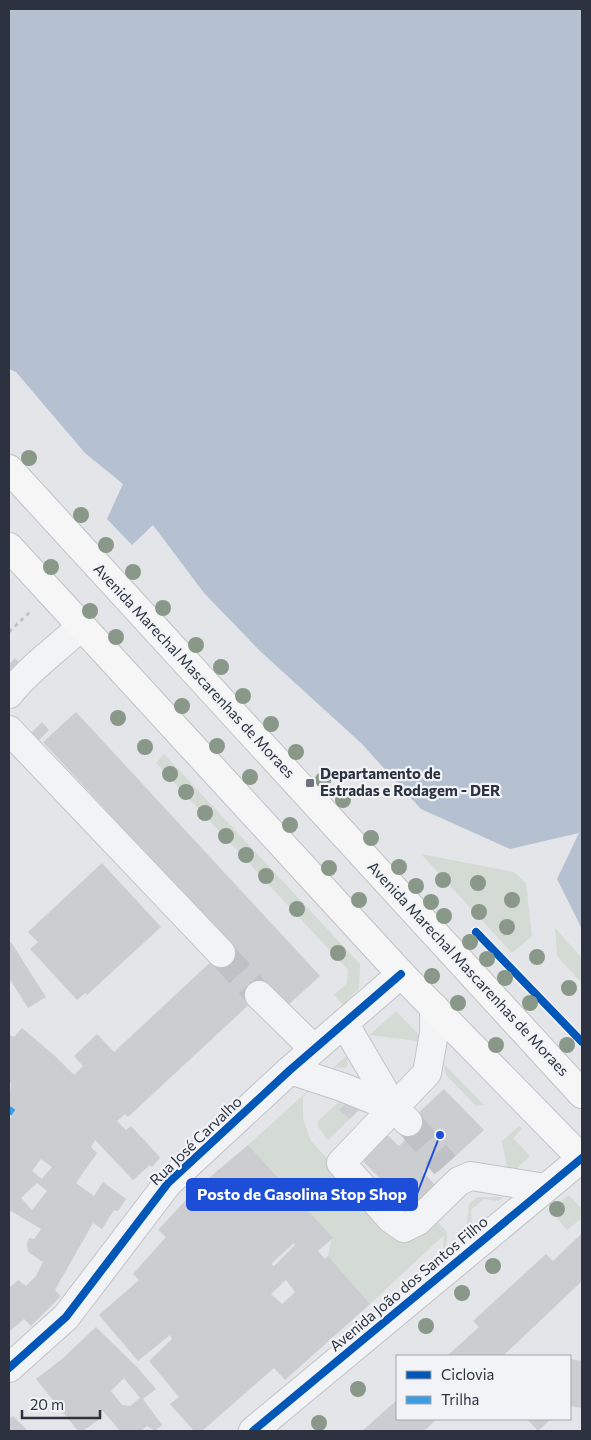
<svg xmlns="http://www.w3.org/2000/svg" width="591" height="1440" font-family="Commissioner,sans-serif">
	<rect width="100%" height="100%" fill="#e3e5e8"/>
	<path fill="#d4dbd4" d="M 164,754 L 360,964 L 359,988 L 343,1005 L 334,995 L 347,983 L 348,970 L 156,763 Z
		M 421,854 L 514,872 L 526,883 L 532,936 L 512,953 Z
		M 555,928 L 582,958 L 582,983 L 557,956 Z
		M 396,1011 L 420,1036 L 420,1020 L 424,1025 L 426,1042 L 370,1035 L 348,1055 L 347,1068 L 336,1067 L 303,1097 L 303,1119 L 311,1141 L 391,1228 L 433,1217 L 447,1232 L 446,1248 L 443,1251 L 444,1235 L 370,1304 L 328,1256 L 332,1238 L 248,1145 Z
		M 444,1064 L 484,1105 L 476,1106 L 446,1075 Z
		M 346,1095 L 351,1099 L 340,1110 L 350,1119 L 328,1140 L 318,1127 L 318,1121 Z
		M 519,1126 L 522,1129 L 513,1138 L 530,1156 L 509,1176 L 502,1141 Z
		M 569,1195 L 582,1209 L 582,1218 L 567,1230 L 550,1210 Z
		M 478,1197 L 503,1197 L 498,1201 L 484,1199 L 471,1210 L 472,1224 L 466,1230 L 469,1204 Z"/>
	<path fill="#b5c1d0" d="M 9,9 L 582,9 L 582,929 L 557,879 L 579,833 L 510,849 L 421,809 L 361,743 L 260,651 L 204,593 L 153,525 L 132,545 L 107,519 L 123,484 L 85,453 L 16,372 L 9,369 Z"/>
	<path fill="#cccdd0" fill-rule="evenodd" d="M 15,658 L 28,671 L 9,689 L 9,664 Z
		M 76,712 L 320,976 L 287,1006 L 269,986 L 128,1117 L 125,1114 L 117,1121 L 126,1130 L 131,1126 L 158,1155 L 160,1158 L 152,1167 L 150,1165 L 133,1180 L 95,1140 L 91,1147 L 97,1153 L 76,1183 L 94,1196 L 103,1182 L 126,1199 L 118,1211 L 114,1210 L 102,1229 L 93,1223 L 55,1290 L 61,1296 L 31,1326 L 24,1319 L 9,1332 L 9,1288 L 18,1280 L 26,1286 L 36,1276 L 43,1262 L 28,1252 L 27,1243 L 29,1238 L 34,1239 L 41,1229 L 11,1211 L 9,1213 L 9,1120 L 16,1110 L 9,1106 L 11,1083 L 9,1082 L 9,1035 L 14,1037 L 22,1028 L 55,1056 L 74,1075 L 83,1066 L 74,1056 L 97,1034 L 114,1052 L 230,944 L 43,742 ZM 41,1159 L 52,1167 L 42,1179 L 32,1171 ZM 37,1183 L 47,1191 L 32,1210 L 21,1198 Z
		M 42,722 L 49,730 L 39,740 L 32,732 Z
		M 102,863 L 161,927 L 87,995 L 85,993 L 77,1000 L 30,949 L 38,942 L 28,932 Z
		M 11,942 L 46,997 L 28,1008 L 9,978 L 9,943 Z
		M 444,1089 L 484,1130 L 438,1172 L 432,1164 L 423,1172 L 437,1187 L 411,1211 L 362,1160 L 387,1135 L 399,1146 L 406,1139 L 399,1131 Z
		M 351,1099 L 362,1107 L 350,1119 L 339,1110 Z
		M 248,1145 L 333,1238 L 318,1251 L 325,1259 L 328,1256 L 370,1304 L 285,1380 L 274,1368 L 202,1431 L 194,1431 L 170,1404 L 179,1397 L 149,1361 L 172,1339 L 170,1335 L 138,1361 L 99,1315 L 139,1280 L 133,1274 L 166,1237 L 158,1230 L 197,1188 ZM 294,1243 L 295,1245 L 274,1266 L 271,1264 ZM 286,1280 L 295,1292 L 282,1304 L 271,1294 Z
		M 582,1233 L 582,1281 L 503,1356 L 447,1356 L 479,1327 L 473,1321 L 546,1254 L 553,1261 Z
		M 96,1327 L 137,1367 L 156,1389 L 143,1399 L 162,1425 L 155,1431 L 147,1426 L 141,1431 L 120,1431 L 103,1411 L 99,1413 L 102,1417 L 83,1431 L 78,1431 L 36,1379 L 62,1359 ZM 124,1378 L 140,1398 L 130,1406 L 122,1405 L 111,1391 Z
		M 570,1359 L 582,1361 L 582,1408 L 570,1406 Z
		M 397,1400 L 397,1419 L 437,1419 L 424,1431 L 362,1431 Z
		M 13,1416 L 28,1431 L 9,1431 L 9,1419 Z
		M 527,1419 L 551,1419 L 538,1431 Z"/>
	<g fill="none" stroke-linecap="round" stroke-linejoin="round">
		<path stroke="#bec1c6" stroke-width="28" stroke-dasharray="28 14" stroke-linecap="butt" d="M 221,953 L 259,995
			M 408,1122 L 445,1165"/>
		<defs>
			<path id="minor" d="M 9,694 C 29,668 58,649 81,626
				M 9,730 L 221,953
				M 259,995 L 314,1049
				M 434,1007 L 434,1033 L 427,1073 L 341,1163 L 391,1219 L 404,1228 L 418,1221 L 459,1181 L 471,1176 L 545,1188
				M 344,1023 L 394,1108 L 408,1122
				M 290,1070 L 342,1087 L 394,1108
				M 9,1368 L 66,1317 L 168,1183 L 290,1070 L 401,974
				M 253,1431 L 582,1158"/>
			<path id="major" d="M 9,469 L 582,1094
				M 9,547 L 401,974 L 582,1159"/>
		</defs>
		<use href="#minor" stroke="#c2c3c6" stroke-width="30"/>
		<use href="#major" stroke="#c0c2c5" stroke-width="30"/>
		<path stroke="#c2c3c8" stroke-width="3" stroke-dasharray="4 4" stroke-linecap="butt" d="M 9,632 L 32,610"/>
		<use href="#minor" stroke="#f2f3f5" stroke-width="28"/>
		<use href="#major" stroke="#f6f6f7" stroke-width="28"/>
		<path stroke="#3d9de3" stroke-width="6" stroke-dasharray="12 6" stroke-linecap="butt" d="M 9,1114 L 13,1108"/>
		<defs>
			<path id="cycleway" d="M 476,932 L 582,1042
				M 9,1368 L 66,1317 L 168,1183 L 290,1070 L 401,974
				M 253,1431 L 582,1158"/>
		</defs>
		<use href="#cycleway" stroke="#f1f3f7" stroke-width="11"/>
		<use href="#cycleway" stroke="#0057b8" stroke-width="8"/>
	</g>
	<g fill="#899889">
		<circle cx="29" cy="458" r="8"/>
		<circle cx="81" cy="515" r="8"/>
		<circle cx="106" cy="545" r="8"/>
		<circle cx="51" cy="567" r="8"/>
		<circle cx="133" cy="572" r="8"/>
		<circle cx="163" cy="608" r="8"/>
		<circle cx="90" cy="611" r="8"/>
		<circle cx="116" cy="637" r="8"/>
		<circle cx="196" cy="645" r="8"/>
		<circle cx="221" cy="667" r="8"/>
		<circle cx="243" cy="696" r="8"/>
		<circle cx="182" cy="706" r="8"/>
		<circle cx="118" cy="718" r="8"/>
		<circle cx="271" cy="724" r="8"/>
		<circle cx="217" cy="746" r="8"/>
		<circle cx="145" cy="747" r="8"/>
		<circle cx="296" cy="752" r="8"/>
		<circle cx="170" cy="774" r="8"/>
		<circle cx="250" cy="777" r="8"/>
		<circle cx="323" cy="780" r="8"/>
		<circle cx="186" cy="792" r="8"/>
		<circle cx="343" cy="800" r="8"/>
		<circle cx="205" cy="813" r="8"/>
		<circle cx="290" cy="825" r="8"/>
		<circle cx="226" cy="836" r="8"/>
		<circle cx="371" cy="838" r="8"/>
		<circle cx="246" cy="855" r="8"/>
		<circle cx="399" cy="867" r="8"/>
		<circle cx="329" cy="868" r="8"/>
		<circle cx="266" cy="876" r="8"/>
		<circle cx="443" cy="880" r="8"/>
		<circle cx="478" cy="883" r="8"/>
		<circle cx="416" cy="886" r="8"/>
		<circle cx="359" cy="900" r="8"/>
		<circle cx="512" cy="900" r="8"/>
		<circle cx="431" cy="902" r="8"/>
		<circle cx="297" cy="909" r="8"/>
		<circle cx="479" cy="912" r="8"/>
		<circle cx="444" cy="916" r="8"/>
		<circle cx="507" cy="927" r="8"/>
		<circle cx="470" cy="942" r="8"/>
		<circle cx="338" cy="953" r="8"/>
		<circle cx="537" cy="957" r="8"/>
		<circle cx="487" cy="959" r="8"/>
		<circle cx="432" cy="976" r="8"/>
		<circle cx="505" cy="978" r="8"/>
		<circle cx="569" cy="988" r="8"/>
		<circle cx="458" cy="1003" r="8"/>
		<circle cx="530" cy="1003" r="8"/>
		<circle cx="496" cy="1045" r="8"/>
		<circle cx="567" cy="1045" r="8"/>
		<circle cx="557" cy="1209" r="8"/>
		<circle cx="493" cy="1266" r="8"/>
		<circle cx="462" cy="1293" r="8"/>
		<circle cx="426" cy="1326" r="8"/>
		<circle cx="358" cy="1389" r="8"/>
		<circle cx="319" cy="1423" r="8"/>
	</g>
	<rect fill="#6c717a" stroke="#f1f3f7" stroke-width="2" x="305" y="778" width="10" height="10" rx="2.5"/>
	<g text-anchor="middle" stroke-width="4.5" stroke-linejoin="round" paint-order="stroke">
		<g font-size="15" fill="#2c323f" stroke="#f1f3f7">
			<text transform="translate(194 671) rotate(47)" y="5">Avenida Marechal Mascarenhas de Moraes</text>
			<text transform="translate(468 969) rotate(47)" y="5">Avenida Marechal Mascarenhas de Moraes</text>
			<text transform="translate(196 1141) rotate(-44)" y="5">Rua José Carvalho</text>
			<text transform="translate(409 1284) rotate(-40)" y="5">Avenida João dos Santos Filho</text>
		</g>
		<g font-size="15" font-weight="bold" fill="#2c323f" stroke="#f1f3f7" text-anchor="start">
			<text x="320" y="779">Departamento de<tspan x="320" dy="17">Estradas e Rodagem - DER</tspan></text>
		</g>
	</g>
	<path fill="none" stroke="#1d4ed8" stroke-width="2" d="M440 1135L417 1194"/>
	<circle fill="#1d4ed8" stroke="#f1f3f7" stroke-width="2" cx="440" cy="1135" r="5"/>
	<rect fill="#1d4ed8" stroke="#1d4ed8" stroke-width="2" x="187" y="1179" width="230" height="31" rx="5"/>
	<g font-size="16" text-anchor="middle" font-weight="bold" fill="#fff">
		<text x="302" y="1200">Posto de Gasolina Stop Shop</text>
	</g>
	<rect width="591" height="1440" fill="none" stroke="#2c323f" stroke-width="20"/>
	<rect x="396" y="1355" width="175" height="65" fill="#f1f3f7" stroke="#a2a6ad"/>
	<rect x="406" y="1371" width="25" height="8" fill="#0057b8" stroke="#a2a6ad"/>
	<text x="441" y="1380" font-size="15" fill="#2c323f">Ciclovia</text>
	<rect x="406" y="1396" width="25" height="8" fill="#3d9de3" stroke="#a2a6ad"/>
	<text x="441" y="1405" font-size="15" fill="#2c323f">Trilha</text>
	<path d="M22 1410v8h78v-8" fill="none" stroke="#2c323f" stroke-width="2.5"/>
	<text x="30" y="1410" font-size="15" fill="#2c323f" stroke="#f1f3f7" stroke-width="4" paint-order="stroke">20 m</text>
</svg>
